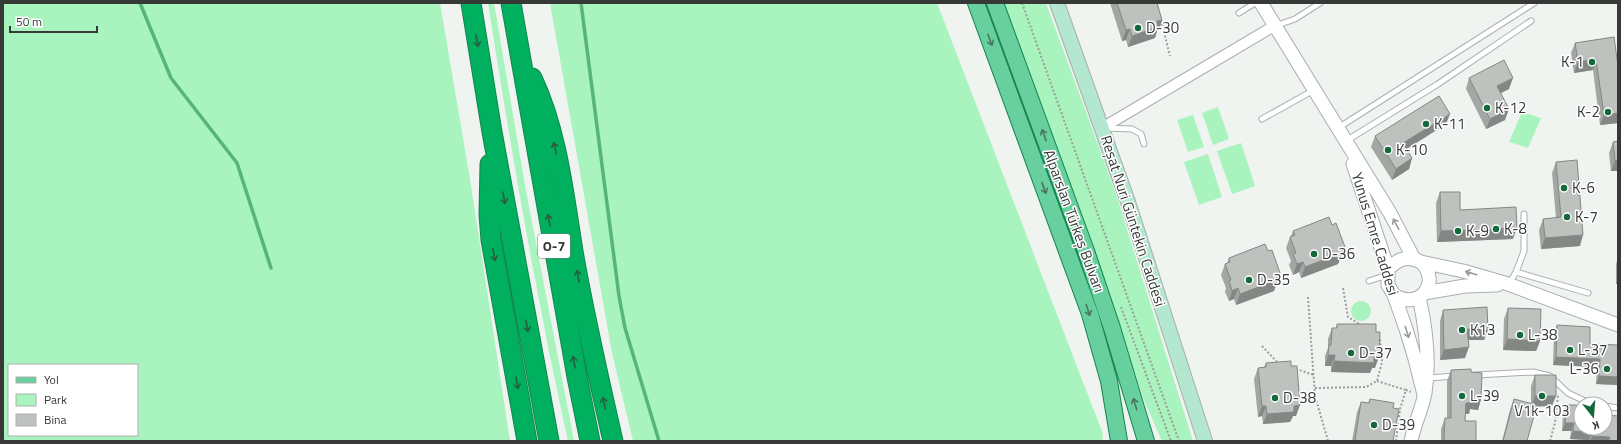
<svg xmlns="http://www.w3.org/2000/svg" width="1621" height="444" font-family="'Titillium Web',sans-serif">
	<rect width="100%" height="100%" fill="#eff4f0"/>
	<path fill="#a8f3be" fill-rule="evenodd" d="M 3,3 L 440,3 L 470,179 L 510,441 L 3,441 ZM 9,365 L 137,365 L 137,435 L 9,435 Z
		M 488,3 L 494,3 L 526,191 L 574,441 L 568,441 C 536,296 511,150 488,3 Z
		M 550,3 L 937,3 L 1103,434 L 1102,441 L 633,441 L 612,353 Z
		M 1003,3 L 1046,3 L 1116,194 L 1193,441 L 1162,441 L 1143,398 L 1110,295 L 1060,155 Z
		M 1218,107 L 1229,139 L 1213,145 L 1202,113 Z
		M 1522,112 L 1541,118 L 1528,148 L 1509,142 Z
		M 1193,115 L 1204,147 L 1188,152 L 1177,120 Z
		M 1241,143 L 1255,186 L 1232,194 L 1217,151 Z
		M 1208,154 L 1222,197 L 1199,205 L 1184,162 Z
		M1351 311a10 10 0 1 1 20 0a10 10 0 1 1-20 0Z"/>
	<g fill="none" stroke-linecap="round" stroke-linejoin="round">
		<path stroke="#57b578" stroke-width="3.5" d="M 140,3 L 171,78 L 237,163 L 271,268
			M 581,3 L 619,296 L 625,328 L 659,441"/>
		<defs>
			<path id="service" d="M 1239,13 L 1255,3
				M 1275,26 L 1295,19 L 1320,3
				M 1262,119 L 1314,90
				M 1106,128 L 1132,129 L 1141,134 L 1144,144
				M 1338,128 L 1534,3
				M 1346,141 L 1438,84 L 1531,21
				M 1516,272 L 1588,293
				M 1369,281 L 1387,275
				M 1509,284 L 1516,272 L 1524,251 L 1524,214
				M 1476,375 L 1533,372 L 1550,376 L 1568,393 L 1591,404
				M 1428,378 L 1456,376
				M 1605,406 L 1618,408"/>
			<path id="minor" d="M 1102,128 L 1274,26"/>
			<path id="tertiary" d="M 1261,3 L 1390,213 L 1414,259
				M 1353,164 L 1388,269 L 1388,285 L 1394,295 L 1406,329 L 1415,359 L 1424,395
				M 1388,269 C 1398,259 1407,255 1421,262 L 1463,271 L 1508,284 L 1618,325
				M 1424,293 L 1465,286 L 1497,285
				M 1394,295 C 1419,311 1442,283 1421,262
				M 1411,441 C 1414,425 1422,409 1425,393 C 1430,362 1426,328 1419,297"/>
			<path id="secondary" d="M 1057,3 L 1128,202 L 1205,441"/>
			<path id="primary" d="M 976,3 L 1090,314 L 1109,381 L 1119,441
				M 995,3 L 1086,251 L 1112,328 L 1146,441"/>
			<path id="motorway" d="M 471,3 L 492,132 L 549,441
				M 511,3 L 577,377 L 590,441
				M 532,78 C 558,133 564,197 574,257 C 585,319 599,380 613,441
				M 490,164 L 489,215 L 491,240 L 527,441"/>
		</defs>
		<use href="#service" stroke="#aaafac" stroke-width="7"/>
		<use href="#minor" stroke="#aaafac" stroke-width="12"/>
		<use href="#tertiary" stroke="#aaafac" stroke-width="15"/>
		<use href="#secondary" stroke="#aaafac" stroke-width="16"/>
		<use href="#primary" stroke="#148650" stroke-width="18"/>
		<use href="#motorway" stroke="#148650" stroke-width="21"/>
		<path stroke="#9b9e9b" stroke-width="2" stroke-dasharray="2 2" stroke-linecap="butt" d="M 1022,3 L 1179,441
			M 1161,20 L 1170,56
			M 1343,288 L 1348,317 L 1361,325
			M 1308,297 L 1315,396 L 1328,441
			M 1121,307 L 1171,441
			M 1262,346 L 1278,363
			M 1296,369 L 1314,375
			M 1377,381 L 1406,390
			M 1315,388 L 1366,387 L 1377,381 L 1382,362 L 1380,338 L 1378,336
			M 1396,441 L 1400,409 L 1406,390 L 1411,392
			M 1550,441 L 1555,423 L 1558,395"/>
		<use href="#service" stroke="#fff" stroke-width="5"/>
		<use href="#minor" stroke="#fff" stroke-width="10"/>
		<use href="#tertiary" stroke="#fff" stroke-width="13"/>
		<use href="#secondary" stroke="#b3e7cf" stroke-width="14"/>
		<use href="#primary" stroke="#67d09e" stroke-width="16"/>
		<use href="#motorway" stroke="#01b05e" stroke-width="19"/>
	</g>
	<path fill="#a3a7a3" d="M 1110,3 L 1157,3 L 1162,20 L 1159,30 L 1157,31 L 1155,38 L 1128,47 L 1126,40 L 1122,41 Z
		M 1614,37 L 1618,123 L 1600,125 L 1593,70 L 1574,73 L 1571,53 L 1575,43 Z
		M 1469,78 L 1509,89 L 1501,93 L 1505,120 L 1486,129 L 1466,89 Z
		M 1446,124 L 1406,149 L 1412,158 L 1409,169 L 1392,180 L 1371,147 L 1375,136 Z
		M 1618,141 L 1618,171 L 1611,171 L 1609,153 L 1613,142 Z
		M 1556,162 L 1580,246 L 1541,249 L 1539,230 L 1543,219 L 1556,218 L 1552,173 Z
		M 1440,192 L 1460,210 L 1513,239 L 1437,242 L 1436,203 Z
		M 1293,231 L 1345,247 L 1338,264 L 1301,278 L 1299,272 L 1293,275 L 1289,265 L 1291,261 L 1286,248 L 1290,237 L 1291,236 Z
		M 1229,258 L 1276,284 L 1274,291 L 1236,305 L 1234,299 L 1229,301 L 1225,292 L 1226,288 L 1221,275 L 1225,264 L 1227,263 Z
		M 1618,258 L 1618,284 L 1616,284 L 1616,264 Z
		M 1508,308 L 1540,341 L 1536,351 L 1503,350 L 1504,319 Z
		M 1443,310 L 1488,330 L 1484,340 L 1468,340 L 1465,358 L 1440,360 L 1440,321 Z
		M 1337,324 L 1375,368 L 1372,368 L 1370,373 L 1331,372 L 1331,366 L 1325,366 L 1325,356 L 1328,348 L 1328,339 L 1332,328 L 1336,328 Z
		M 1557,325 L 1590,344 L 1618,345 L 1618,385 L 1596,384 L 1597,367 L 1553,365 L 1554,333 Z
		M 1266,363 L 1296,416 L 1293,416 L 1290,422 L 1263,424 L 1262,416 L 1258,417 L 1254,379 L 1258,368 L 1264,367 Z
		M 1451,370 L 1471,372 L 1481,399 L 1478,410 L 1470,409 L 1469,414 L 1465,414 L 1465,421 L 1476,441 L 1441,441 L 1441,429 L 1445,418 L 1447,418 L 1447,381 Z
		M 1535,375 L 1552,406 L 1536,406 L 1527,441 L 1502,441 L 1510,410 L 1514,399 L 1531,404 L 1531,386 Z
		M 1370,399 L 1393,408 L 1393,441 L 1352,441 L 1357,412 L 1361,402 L 1368,403 Z
		M 1566,405 L 1581,428 L 1618,441 L 1589,441 L 1589,440 L 1570,439 L 1571,431 L 1562,431 L 1563,412 Z"/>
	<path fill="#848885" d="M 1162,20 L 1159,30 L 1157,31 L 1155,38 L 1128,47 L 1132,36 L 1157,21 Z
		M 1130,29 L 1126,40 L 1122,41 L 1126,30 Z
		M 1596,59 L 1593,70 L 1574,73 L 1578,62 Z
		M 1513,78 L 1509,89 L 1493,97 L 1497,86 Z
		M 1509,109 L 1505,120 L 1486,129 L 1490,119 Z
		M 1618,113 L 1618,123 L 1600,125 L 1604,115 Z
		M 1450,114 L 1446,124 L 1399,154 L 1403,143 Z
		M 1412,158 L 1409,169 L 1392,180 L 1396,169 Z
		M 1618,160 L 1618,171 L 1611,171 L 1615,161 Z
		M 1517,228 L 1513,239 L 1437,242 L 1441,231 Z
		M 1583,235 L 1580,246 L 1541,249 L 1545,238 Z
		M 1345,247 L 1338,264 L 1301,278 L 1305,267 L 1340,248 Z
		M 1303,262 L 1299,272 L 1293,275 L 1297,264 Z
		M 1280,273 L 1274,291 L 1236,305 L 1240,294 L 1276,275 Z
		M 1618,278 L 1618,284 L 1616,284 Z
		M 1238,288 L 1234,299 L 1229,301 L 1232,291 Z
		M 1467,329 L 1488,330 L 1484,340 L 1464,340 Z
		M 1507,339 L 1540,341 L 1536,351 L 1503,350 Z
		M 1469,347 L 1465,358 L 1440,360 L 1444,350 Z
		M 1328,355 L 1335,355 L 1331,366 L 1325,366 Z
		M 1374,357 L 1379,357 L 1375,368 L 1372,368 L 1370,373 L 1331,372 L 1334,361 Z
		M 1556,357 L 1600,359 L 1597,367 L 1553,365 Z
		M 1599,376 L 1618,377 L 1618,385 L 1596,384 Z
		M 1535,396 L 1556,396 L 1552,406 L 1531,407 Z
		M 1473,399 L 1481,399 L 1478,410 L 1470,409 L 1469,414 L 1462,413 L 1466,403 Z
		M 1300,405 L 1296,416 L 1293,416 L 1290,422 L 1263,424 L 1267,414 L 1294,406 Z
		M 1262,406 L 1266,406 L 1262,416 L 1258,417 Z
		M 1565,423 L 1574,423 L 1571,431 L 1562,431 Z
		M 1573,431 L 1592,432 L 1589,440 L 1570,439 Z
		M 1592,436 L 1610,437 L 1608,441 L 1590,441 Z"/>
	<path fill="#bdc2be" stroke="#848885" d="M 1117,3 L 1157,3 L 1162,20 L 1157,21 L 1158,27 L 1132,36 L 1130,29 L 1126,30 Z
		M 1614,37 L 1618,66 L 1618,113 L 1604,115 L 1596,59 L 1578,62 L 1575,43 Z
		M 1504,60 L 1513,78 L 1497,86 L 1509,109 L 1490,119 L 1469,78 Z
		M 1439,96 L 1450,114 L 1403,143 L 1412,158 L 1396,169 L 1375,136 Z
		M 1618,141 L 1618,160 L 1615,161 L 1613,142 Z
		M 1577,160 L 1583,235 L 1545,238 L 1543,219 L 1561,217 L 1556,162 Z
		M 1440,192 L 1460,192 L 1460,210 L 1516,207 L 1517,228 L 1441,231 Z
		M 1329,217 L 1332,225 L 1336,223 L 1345,247 L 1340,248 L 1342,253 L 1305,267 L 1303,262 L 1297,264 L 1293,254 L 1296,253 L 1290,237 L 1295,235 L 1293,231 Z
		M 1265,244 L 1268,251 L 1272,250 L 1280,273 L 1276,275 L 1277,280 L 1240,294 L 1238,288 L 1232,291 L 1229,281 L 1231,280 L 1225,264 L 1230,262 L 1229,258 Z
		M 1487,307 L 1488,330 L 1467,329 L 1469,347 L 1444,350 L 1443,310 Z
		M 1508,308 L 1541,309 L 1540,341 L 1507,339 Z
		M 1337,324 L 1376,324 L 1376,332 L 1380,332 L 1379,357 L 1374,357 L 1374,363 L 1334,361 L 1335,355 L 1328,355 L 1329,345 L 1331,345 L 1332,328 L 1337,328 Z
		M 1557,325 L 1590,327 L 1590,344 L 1618,345 L 1618,377 L 1599,376 L 1600,359 L 1556,357 Z
		M 1291,361 L 1291,366 L 1297,366 L 1300,405 L 1294,406 L 1294,412 L 1267,414 L 1266,406 L 1262,406 L 1258,368 L 1266,367 L 1266,363 Z
		M 1471,369 L 1471,372 L 1482,373 L 1481,399 L 1473,399 L 1472,403 L 1466,403 L 1465,421 L 1476,421 L 1476,441 L 1444,441 L 1445,418 L 1451,418 L 1451,370 Z
		M 1535,375 L 1556,375 L 1556,396 L 1535,396 Z
		M 1370,399 L 1394,403 L 1393,408 L 1399,409 L 1393,441 L 1359,441 L 1355,440 L 1361,402 L 1369,403 Z
		M 1514,399 L 1537,405 L 1527,441 L 1503,441 Z
		M 1566,405 L 1581,405 L 1581,428 L 1605,428 L 1605,415 L 1618,416 L 1618,441 L 1609,441 L 1610,437 L 1592,436 L 1592,432 L 1573,431 L 1574,423 L 1565,423 Z"/>
	<defs><path id="oneway-shaft" d="M-6 0H5M1.5-3L5.5 0L1.5 3" fill="none" stroke-width="1.6" stroke-linecap="round" stroke-linejoin="round"/></defs>
	<g stroke="#4a7560">
		<use href="#oneway-shaft" transform="translate(990 40) rotate(70)"/>
		<use href="#oneway-shaft" transform="translate(1044 135) rotate(-110)"/>
		<use href="#oneway-shaft" transform="translate(1044 188) rotate(70)"/>
		<use href="#oneway-shaft" transform="translate(1088 310) rotate(72)"/>
		<use href="#oneway-shaft" transform="translate(1135 404) rotate(-107)"/>
	</g>
	<g stroke="#275d43">
		<use href="#oneway-shaft" transform="translate(477 41) rotate(80)"/>
		<use href="#oneway-shaft" transform="translate(555 148) rotate(-102)"/>
		<use href="#oneway-shaft" transform="translate(504 198) rotate(80)"/>
		<use href="#oneway-shaft" transform="translate(549 220) rotate(-100)"/>
		<use href="#oneway-shaft" transform="translate(494 255) rotate(80)"/>
		<use href="#oneway-shaft" transform="translate(578 276) rotate(-100)"/>
		<use href="#oneway-shaft" transform="translate(527 326) rotate(79)"/>
		<use href="#oneway-shaft" transform="translate(574 362) rotate(-100)"/>
		<use href="#oneway-shaft" transform="translate(517 383) rotate(80)"/>
		<use href="#oneway-shaft" transform="translate(604 403) rotate(-103)"/>
	</g>
	<g stroke="#9b9c9b">
		<use href="#oneway-shaft" transform="translate(1396 224) rotate(-118)"/>
		<use href="#oneway-shaft" transform="translate(1471 273) rotate(-164)"/>
		<use href="#oneway-shaft" transform="translate(1407 332) rotate(72)"/>
	</g>
	<g fill="#146839" stroke="#fff" stroke-width="1.5">
		<circle cx="1138" cy="28" r="4"/>
		<circle cx="1592" cy="62" r="4"/>
		<circle cx="1487" cy="108" r="4"/>
		<circle cx="1608" cy="112" r="4"/>
		<circle cx="1426" cy="124" r="4"/>
		<circle cx="1388" cy="150" r="4"/>
		<circle cx="1564" cy="188" r="4"/>
		<circle cx="1567" cy="217" r="4"/>
		<circle cx="1496" cy="229" r="4"/>
		<circle cx="1458" cy="231" r="4"/>
		<circle cx="1314" cy="254" r="4"/>
		<circle cx="1249" cy="280" r="4"/>
		<circle cx="1462" cy="330" r="4"/>
		<circle cx="1520" cy="335" r="4"/>
		<circle cx="1570" cy="350" r="4"/>
		<circle cx="1351" cy="353" r="4"/>
		<circle cx="1607" cy="369" r="4"/>
		<circle cx="1462" cy="396" r="4"/>
		<circle cx="1542" cy="396" r="4"/>
		<circle cx="1275" cy="398" r="4"/>
		<circle cx="1374" cy="425" r="4"/>
	</g>
	<g text-anchor="middle" stroke-width="3" stroke-linejoin="round" paint-order="stroke">
		<rect fill="#fff" stroke="#737473" stroke-width="1" x="538" y="234" width="32" height="24" rx="3"/>
		<g font-size="14" font-weight="bold" fill="#373937">
			<text x="554" y="251">O-7</text>
		</g>
		<g font-size="15" fill="#373937" stroke="#fff" text-anchor="start">
			<text x="1146" y="33">D-30</text>
			<text x="1584" y="67" text-anchor="end">K-1</text>
			<text x="1495" y="113">K-12</text>
			<text x="1600" y="117" text-anchor="end">K-2</text>
			<text x="1434" y="129">K-11</text>
			<text x="1396" y="155">K-10</text>
			<text x="1572" y="193">K-6</text>
			<text x="1575" y="222">K-7</text>
			<text x="1504" y="234">K-8</text>
			<text x="1466" y="236">K-9</text>
			<text x="1322" y="259">D-36</text>
			<text x="1257" y="285">D-35</text>
			<text x="1470" y="335">K13</text>
			<text x="1528" y="340">L-38</text>
			<text x="1578" y="355">L-37</text>
			<text x="1359" y="358">D-37</text>
			<text x="1599" y="374" text-anchor="end">L-36</text>
			<text x="1470" y="401">L-39</text>
			<text x="1283" y="403">D-38</text>
			<text x="1542" y="416" text-anchor="middle">V1k-103</text>
			<text x="1382" y="430">D-39</text>
		</g>
		<g font-size="15" fill="#373937" stroke="#fff">
			<text transform="translate(1074 221) rotate(70)" y="5">Alparslan Türkeş Bulvarı</text>
			<text transform="translate(1133 221) rotate(72)" y="5">Reşat Nuri Güntekin Caddesi</text>
			<text transform="translate(1375 234) rotate(73)" y="5">Yunus Emre Caddesi</text>
		</g>
	</g>
	<rect width="1621" height="444" fill="none" stroke="#373937" stroke-width="8"/>
	<rect x="8" y="364" width="130" height="72" fill="#ffffff" stroke="#afb0af"/>
	<rect x="16" y="377" width="20" height="6" fill="#67d09e" stroke="#afb0af"/>
	<text x="44" y="384" font-size="12" fill="#373937">Yol</text>
	<rect x="16" y="394" width="20" height="12" fill="#a8f3be" stroke="#afb0af"/>
	<text x="44" y="404" font-size="12" fill="#373937">Park</text>
	<rect x="16" y="414" width="20" height="12" fill="#bdc2be" stroke="#afb0af"/>
	<text x="44" y="424" font-size="12" fill="#373937">Bina</text>
	<g transform="translate(1593 416) rotate(163)"><circle r="19" fill="#ffffff" stroke="#afb0af"/>
	<path d="M0-3L7 15L0 10L-7 15Z" fill="#146839"/>
	<text y="-6" font-size="11" font-weight="bold" text-anchor="middle" fill="#373937">K</text>
	</g>
	<path d="M10 26v6h87v-6" fill="none" stroke="#373937" stroke-width="2"/>
	<text x="16" y="26" font-size="12" fill="#373937" stroke="#ffffff" stroke-width="3" paint-order="stroke">50 m</text>
</svg>
